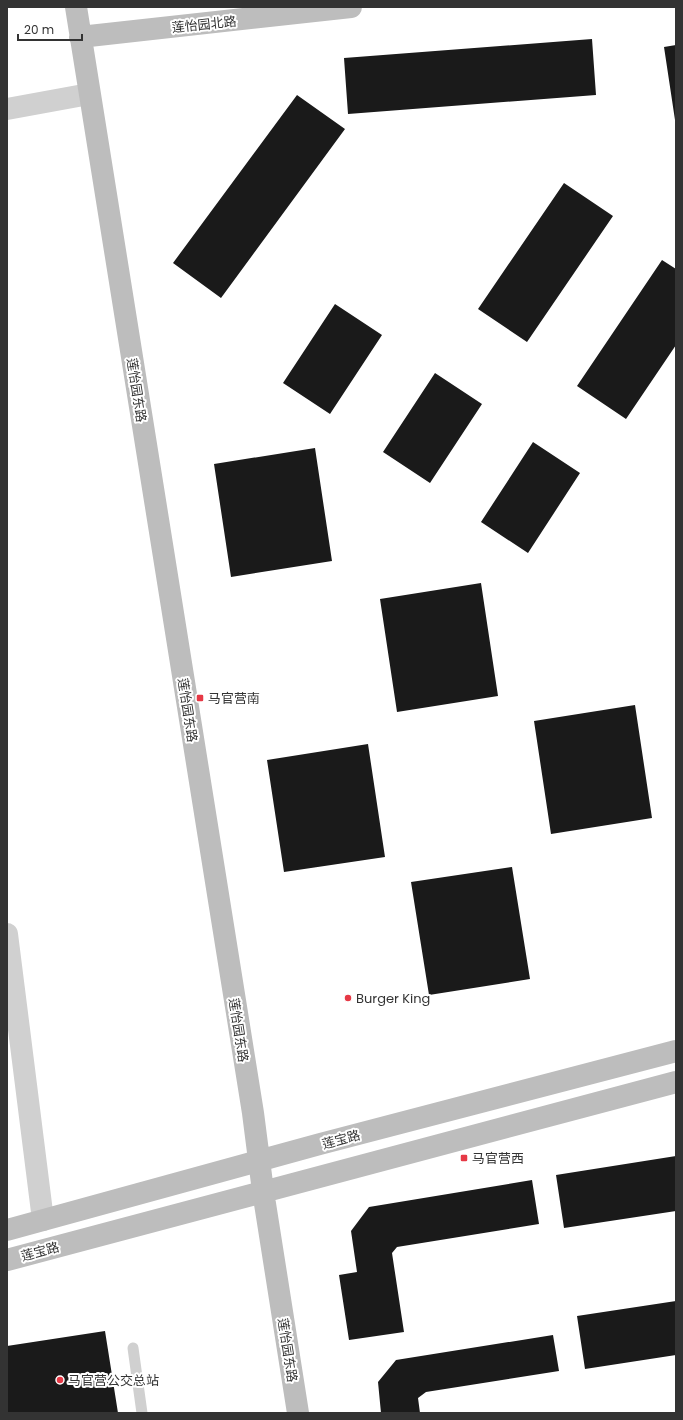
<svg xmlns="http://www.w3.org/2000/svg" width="683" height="1420" font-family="Poppins,'Noto Sans SC',sans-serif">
	<rect width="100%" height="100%" fill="#fff"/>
	<path fill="#1a1a1a" d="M 592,39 L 596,95 L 348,114 L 344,58 Z
		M 676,45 L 676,120 L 675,120 L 664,47 Z
		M 297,95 L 345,129 L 221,298 L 173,263 Z
		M 564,183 L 613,216 L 527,342 L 478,309 Z
		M 662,260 L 676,269 L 676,345 L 626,419 L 577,386 Z
		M 335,304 L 382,335 L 330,414 L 283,383 Z
		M 435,373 L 482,404 L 430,483 L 383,452 Z
		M 533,442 L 580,473 L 528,553 L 481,522 Z
		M 315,448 L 332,561 L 231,577 L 214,464 Z
		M 481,583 L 498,696 L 397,712 L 380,599 Z
		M 635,705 L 652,818 L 551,834 L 534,721 Z
		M 368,744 L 385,857 L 284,872 L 267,760 Z
		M 512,867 L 530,979 L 429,995 L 411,882 Z
		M 676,1156 L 676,1211 L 564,1228 L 556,1175 Z
		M 532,1180 L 539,1224 L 397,1247 L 392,1253 L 404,1332 L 349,1340 L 339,1275 L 357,1272 L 351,1231 L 369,1207 Z
		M 676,1301 L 676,1355 L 585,1369 L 577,1316 Z
		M 105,1331 L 118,1413 L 7,1413 L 7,1346 Z
		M 553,1335 L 559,1371 L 426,1392 L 418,1398 L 420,1413 L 381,1413 L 378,1382 L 396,1360 Z"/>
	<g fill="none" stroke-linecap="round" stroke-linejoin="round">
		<path stroke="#d0d0d0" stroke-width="11" d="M 133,1348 L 142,1413"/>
		<path stroke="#d0d0d0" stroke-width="22" d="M 7,109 L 89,94
			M 7,934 L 43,1220"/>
		<path stroke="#bdbdbd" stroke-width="22" d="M 76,7 L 253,1113 L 263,1191 L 298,1413
			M 80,37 L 351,7
			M 7,1230 L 320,1144 L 676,1051
			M 7,1260 L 676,1082"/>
	</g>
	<g fill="#e63946" stroke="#fff" stroke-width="1.5">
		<rect x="196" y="694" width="8" height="8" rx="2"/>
		<circle cx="348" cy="998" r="4"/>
		<rect x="460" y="1154" width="8" height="8" rx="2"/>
		<circle cx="60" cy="1380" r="4"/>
	</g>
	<g text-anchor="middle" stroke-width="4" stroke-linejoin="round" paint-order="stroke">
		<g font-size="13" fill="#333" stroke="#fff">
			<text transform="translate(204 24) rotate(-6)" y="5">莲怡园北路</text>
			<text transform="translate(137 390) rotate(81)" y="5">莲怡园东路</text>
			<text transform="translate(188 710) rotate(81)" y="5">莲怡园东路</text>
			<text transform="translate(239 1030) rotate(81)" y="5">莲怡园东路</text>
			<text transform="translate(341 1139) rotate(-15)" y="5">莲宝路</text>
			<text transform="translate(40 1251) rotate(-15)" y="5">莲宝路</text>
			<text transform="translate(288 1350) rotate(81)" y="5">莲怡园东路</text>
		</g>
		<g font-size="13" fill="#333" stroke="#fff" text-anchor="start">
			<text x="208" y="703">马官营南</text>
			<text x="356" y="1003">Burger King</text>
			<text x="472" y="1163">马官营西</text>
			<text x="68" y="1385">马官营公交总站</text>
		</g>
	</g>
	<rect width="683" height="1420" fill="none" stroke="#333333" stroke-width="16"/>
	<path d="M18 34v6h64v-6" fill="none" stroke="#333333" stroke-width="2"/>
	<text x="24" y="34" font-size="12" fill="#333333" stroke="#ffffff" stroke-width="3" paint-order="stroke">20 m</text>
</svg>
